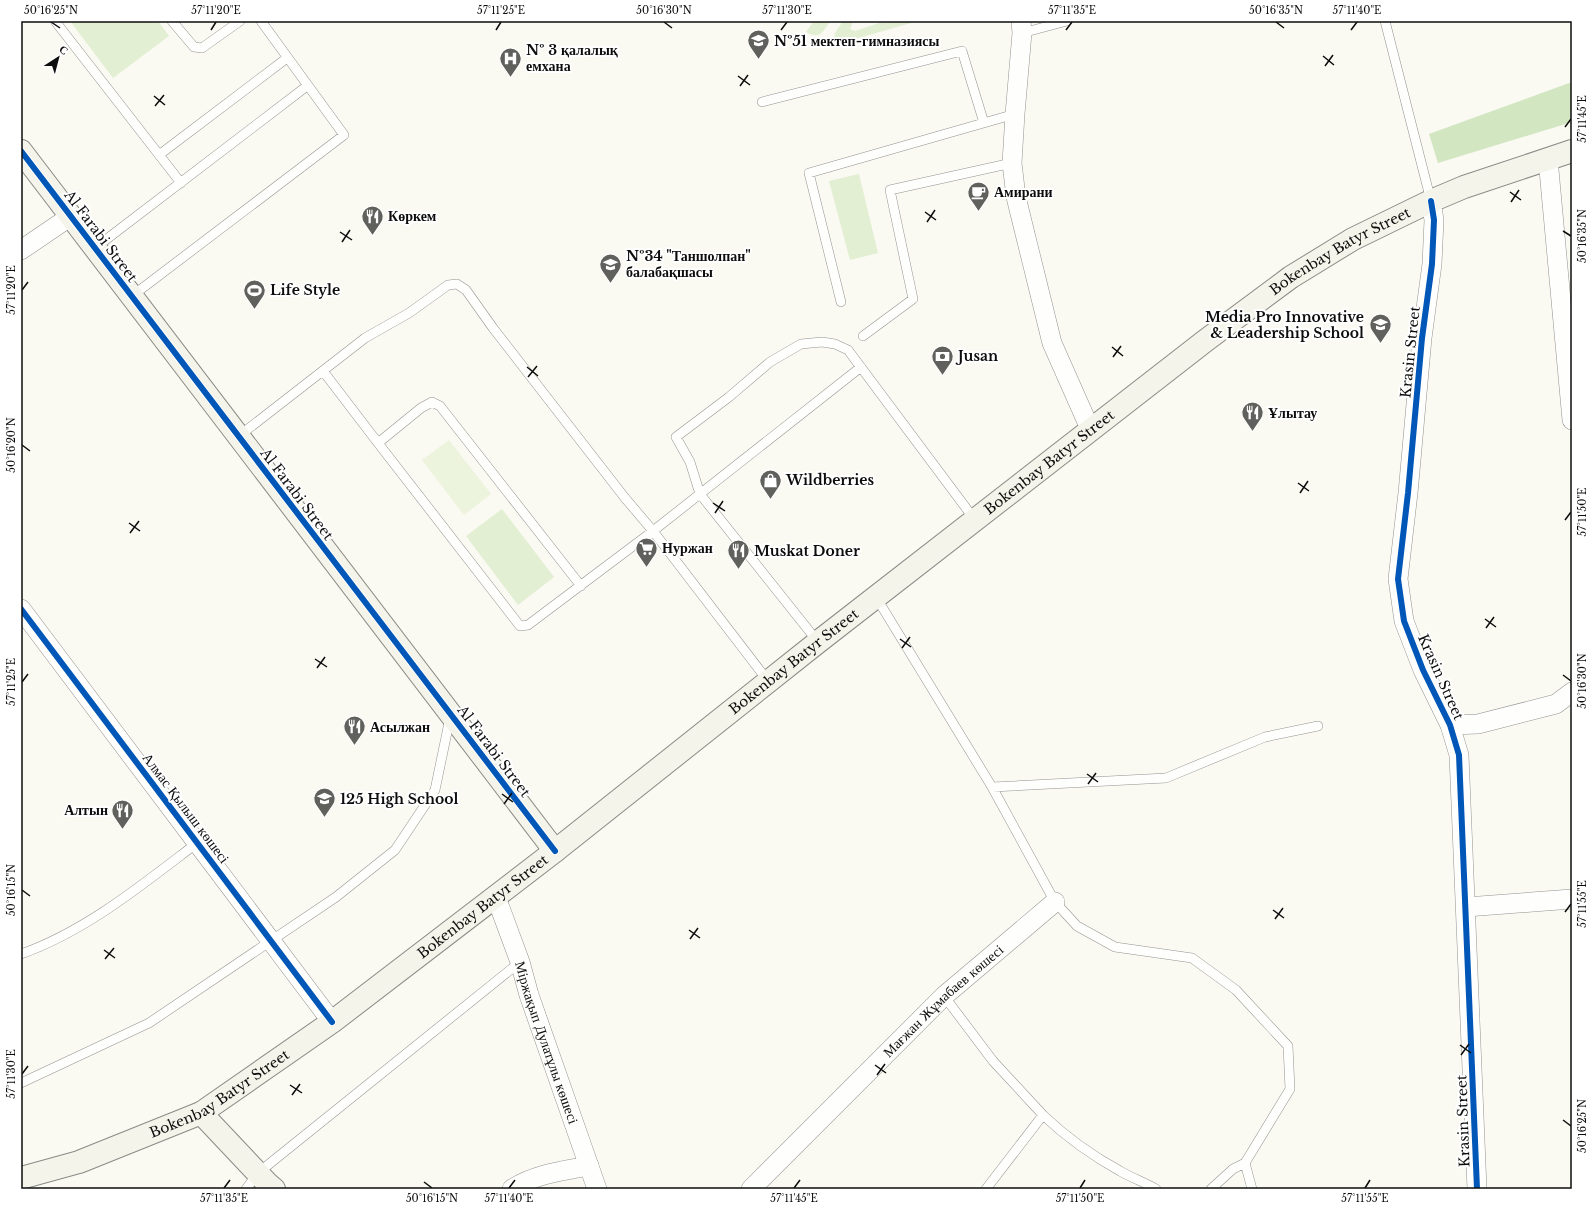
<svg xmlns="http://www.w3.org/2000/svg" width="1593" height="1210" font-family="'Libre Baskerville',serif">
	<rect width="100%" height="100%" fill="#faf9f2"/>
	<path fill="#e2efd3" d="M 70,21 L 158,21 L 169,36 L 113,78 Z
		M 814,21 L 830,21 C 823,32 820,40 806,32 Z
		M 843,21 L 853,21 L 850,29 L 855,31 L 885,21 L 918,21 L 841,43 L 834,37 L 835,33 Z
		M 859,174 L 878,253 L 850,260 L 829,181 Z
		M 502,509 L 554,577 L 518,605 L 466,536 Z"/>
	<path fill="#d2e6c2" d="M 1572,82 L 1572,122 L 1438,163 L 1429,134 Z"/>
	<path fill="#ecf4dd" d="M 449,440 L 491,494 L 464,515 L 422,460 Z"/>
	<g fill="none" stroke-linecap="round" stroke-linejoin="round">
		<defs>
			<path id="lane" d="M 55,21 L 181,183
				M 172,21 L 194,47 L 202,48 L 240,21
				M 1385,21 L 1431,201
				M 1022,33 L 1067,21
				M 762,102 L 962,51 L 984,123
				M 159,155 L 287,58
				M 95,248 L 307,86
				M 132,296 L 344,135 L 261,21
				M 841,302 L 809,173 L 1015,114
				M 863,336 L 913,299 L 890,190 L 1012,163
				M 323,371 L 378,443 L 421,408 L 432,402 L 440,406 L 581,586
				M 239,436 L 365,338 L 409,313 L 448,285 L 457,284 L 466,290 L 493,328 L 625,498 L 653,531 L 861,367
				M 378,443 L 520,626 L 528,625 L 653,531 L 768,681
				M 876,597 L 992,787 L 1055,902 L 1077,926 L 1115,947 L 1192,958 L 1236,990 L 1288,1046 L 1290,1089 L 1245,1163 L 1252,1189
				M 818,642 L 700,494 L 690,462 L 676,437 L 729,397 L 770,362 L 801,344 L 822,342 L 835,344 L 848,350 L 975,520
				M 992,787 L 1166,778 L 1265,737 L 1318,726
				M 21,954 C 86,931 143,884 197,843
				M 944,996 L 993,1061 L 1043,1115 L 986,1189
				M 21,1083 L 149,1023 L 336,897 L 395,850 L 435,790 L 450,718
				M 1043,1115 C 1067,1138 1091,1155 1120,1171 C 1132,1178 1144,1182 1156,1189
				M 246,1189 L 258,1173 L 520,962
				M 1211,1189 L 1233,1169 L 1245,1163"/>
			<g id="street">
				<path d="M 1021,21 L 1022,33 L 1015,114 L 1012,163 L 1016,197 L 1052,343 L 1091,431"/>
				<path d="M 1548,159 L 1572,420"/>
				<path d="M 1431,201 L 1434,220 L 1432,264 L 1422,338 L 1408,493 L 1398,579 L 1404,621 L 1423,670 L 1450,725 L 1459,755 L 1477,1189"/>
				<path d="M 21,250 L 71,216"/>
				<path d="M 21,609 L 332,1022"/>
				<path d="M 1450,725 L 1478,724 L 1556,704 L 1572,692"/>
				<path id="s1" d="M 496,897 L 520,962 L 529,995 L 597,1189"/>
				<path d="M 1466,907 L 1572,899"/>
				<path d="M 512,1189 C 535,1174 562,1171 589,1166"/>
				<path id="s2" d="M 751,1189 L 944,996 L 1055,902"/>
			</g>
			<g id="secondary">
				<path d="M 21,151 L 555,851"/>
				<path d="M 201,1113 L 267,1183 L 274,1189"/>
				<path id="s3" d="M 21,1178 L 79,1162 L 201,1113 L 332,1022 L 555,851 L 818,642 L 1205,341 L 1291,277 L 1353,239 L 1431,201 L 1464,187 L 1572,151"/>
			</g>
		</defs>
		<use href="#lane" stroke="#949390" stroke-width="10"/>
		<use href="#street" stroke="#949390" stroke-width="20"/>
		<use href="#secondary" stroke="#8a8a87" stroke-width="24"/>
		<use href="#lane" stroke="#fefefd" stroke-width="9"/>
		<use href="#street" stroke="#fefefd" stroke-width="19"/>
		<use href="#secondary" stroke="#f4f4ea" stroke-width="22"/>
		<defs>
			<path id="cycleway" d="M 21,151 L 555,851
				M 1431,201 L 1434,220 L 1432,264 L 1422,338 L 1408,493 L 1398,579 L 1404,621 L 1423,670 L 1450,725 L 1459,755 L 1477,1189
				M 21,609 L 332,1022"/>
		</defs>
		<use href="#cycleway" stroke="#fff" stroke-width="8"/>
		<use href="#cycleway" stroke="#0057b8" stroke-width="6"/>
	</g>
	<path fill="none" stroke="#0d0d0d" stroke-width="1.5" d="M 51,22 L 60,28M 664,22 L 672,28M 1276,22 L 1284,28M 211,30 L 216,22M 496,30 L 501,22M 781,30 L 787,22M 1066,30 L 1072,22M 1351,30 L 1357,22M 1323,56 L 1334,65M 1325,66 L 1333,55M 738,76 L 750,85M 740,86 L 748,75M 154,96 L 165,105M 155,106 L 164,95M 1565,127 L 1571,119M 1510,192 L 1521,200M 1511,202 L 1519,190M 925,212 L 936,220M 927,222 L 935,210M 1563,231 L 1571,236M 340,232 L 352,240M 342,242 L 350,230M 22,290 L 28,282M 1112,347 L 1123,356M 1113,357 L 1121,346M 527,367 L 538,376M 528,377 L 537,366M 22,445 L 30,451M 1298,483 L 1309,491M 1300,493 L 1308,481M 713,503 L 725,511M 715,513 L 723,501M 1565,520 L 1571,512M 129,523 L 140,531M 130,533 L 139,521M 1485,619 L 1496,627M 1486,628 L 1494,617M 900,639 L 911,647M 902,648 L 910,637M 315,659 L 327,667M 317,668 L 325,657M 1563,675 L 1571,681M 22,682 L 28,674M 1087,774 L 1098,782M 1088,784 L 1096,773M 502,794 L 513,802M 504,804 L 512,793M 22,890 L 30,896M 1273,910 L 1284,918M 1565,912 L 1571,904M 1275,919 L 1283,908M 689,930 L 700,938M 690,939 L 698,928M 104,950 L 115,958M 105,959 L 114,948M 1460,1045 L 1471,1053M 1461,1055 L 1469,1044M 875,1065 L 886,1073M 22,1074 L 28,1066M 877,1075 L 885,1064M 290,1085 L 302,1093M 292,1095 L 300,1084M 1563,1120 L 1571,1126M 424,1182 L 432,1188M 224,1188 L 230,1180M 509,1188 L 515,1180M 794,1188 L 800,1180M 1080,1188 L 1085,1180M 1365,1188 L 1370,1180"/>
	<defs>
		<symbol id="school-pin" viewBox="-11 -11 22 30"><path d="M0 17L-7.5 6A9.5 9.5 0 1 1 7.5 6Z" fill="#60605d" stroke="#fff"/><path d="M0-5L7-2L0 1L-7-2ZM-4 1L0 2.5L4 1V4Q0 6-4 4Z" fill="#fff"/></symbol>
		<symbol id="hospital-pin" viewBox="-11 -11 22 30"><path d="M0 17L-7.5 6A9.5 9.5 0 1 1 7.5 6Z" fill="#60605d" stroke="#fff"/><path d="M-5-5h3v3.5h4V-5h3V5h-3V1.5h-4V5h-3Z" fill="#fff"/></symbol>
		<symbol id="cafe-pin" viewBox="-11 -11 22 30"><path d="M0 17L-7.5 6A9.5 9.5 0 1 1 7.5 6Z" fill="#60605d" stroke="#fff"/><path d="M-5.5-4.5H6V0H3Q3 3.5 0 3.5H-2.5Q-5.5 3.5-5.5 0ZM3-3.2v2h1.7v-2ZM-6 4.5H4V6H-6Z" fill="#fff"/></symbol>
		<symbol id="restaurant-pin" viewBox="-11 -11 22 30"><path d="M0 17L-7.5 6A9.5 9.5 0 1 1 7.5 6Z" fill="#60605d" stroke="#fff"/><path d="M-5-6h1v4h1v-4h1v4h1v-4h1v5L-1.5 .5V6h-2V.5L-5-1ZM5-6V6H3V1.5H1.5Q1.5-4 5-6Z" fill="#fff"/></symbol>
		<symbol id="stadium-pin" viewBox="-11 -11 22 30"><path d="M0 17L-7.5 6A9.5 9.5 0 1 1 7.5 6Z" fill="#60605d" stroke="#fff"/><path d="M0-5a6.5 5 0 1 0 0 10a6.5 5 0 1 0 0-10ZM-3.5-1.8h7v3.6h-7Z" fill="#fff"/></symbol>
		<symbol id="bank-pin" viewBox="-11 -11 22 30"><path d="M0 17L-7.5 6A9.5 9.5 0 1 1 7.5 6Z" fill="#60605d" stroke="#fff"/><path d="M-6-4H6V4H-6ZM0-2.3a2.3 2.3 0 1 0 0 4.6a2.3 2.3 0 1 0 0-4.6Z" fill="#fff"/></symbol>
		<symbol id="shop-pin" viewBox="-11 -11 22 30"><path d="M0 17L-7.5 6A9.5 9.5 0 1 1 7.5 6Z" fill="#60605d" stroke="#fff"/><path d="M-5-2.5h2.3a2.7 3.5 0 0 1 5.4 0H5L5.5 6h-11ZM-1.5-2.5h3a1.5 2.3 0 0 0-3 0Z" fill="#fff"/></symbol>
		<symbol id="supermarket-pin" viewBox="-11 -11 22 30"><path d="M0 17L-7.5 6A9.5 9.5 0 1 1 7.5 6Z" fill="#60605d" stroke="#fff"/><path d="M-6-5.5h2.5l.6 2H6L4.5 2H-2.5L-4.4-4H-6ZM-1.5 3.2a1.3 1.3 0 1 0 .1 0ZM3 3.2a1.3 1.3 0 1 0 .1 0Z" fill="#fff"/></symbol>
	</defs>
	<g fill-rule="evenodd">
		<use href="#school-pin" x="746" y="28" width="25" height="34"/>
		<use href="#hospital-pin" x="498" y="46" width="25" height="34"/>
		<use href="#cafe-pin" x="966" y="180" width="25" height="34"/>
		<use href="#restaurant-pin" x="360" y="204" width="25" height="34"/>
		<use href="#school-pin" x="598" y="252" width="25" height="34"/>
		<use href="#stadium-pin" x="242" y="278" width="25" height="34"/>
		<use href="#school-pin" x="1368" y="312" width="25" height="34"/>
		<use href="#bank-pin" x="930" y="344" width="25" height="34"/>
		<use href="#restaurant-pin" x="1240" y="400" width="25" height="34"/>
		<use href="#shop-pin" x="758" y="468" width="25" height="34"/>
		<use href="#supermarket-pin" x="634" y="536" width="25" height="34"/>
		<use href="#restaurant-pin" x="726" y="538" width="25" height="34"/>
		<use href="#restaurant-pin" x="342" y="714" width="25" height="34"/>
		<use href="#school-pin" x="312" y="786" width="25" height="34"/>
		<use href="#restaurant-pin" x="110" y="798" width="25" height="34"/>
	</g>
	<g text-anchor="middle" stroke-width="4" stroke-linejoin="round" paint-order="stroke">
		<g font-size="14" font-weight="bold" fill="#0d0d0d" stroke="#fff" text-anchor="start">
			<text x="774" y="46">№51 мектеп-гимназиясы</text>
			<text x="526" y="55">№ 3 қалалық<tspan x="526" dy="16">емхана</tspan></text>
			<text x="994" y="197">Амирани</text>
			<text x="388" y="221">Көркем</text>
			<text x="626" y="261">№34 "Таншолпан"<tspan x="626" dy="16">балабақшасы</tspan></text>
			<text x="270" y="295">Life Style</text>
			<text x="1364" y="322" text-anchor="end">Media Pro Innovative<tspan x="1364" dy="16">&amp; Leadership School</tspan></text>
			<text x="958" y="361">Jusan</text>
			<text x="1268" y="418">Ұлытау</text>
			<text x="786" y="485">Wildberries</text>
			<text x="662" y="553">Нуржан</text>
			<text x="754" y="556">Muskat Doner</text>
			<text x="370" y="732">Асылжан</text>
			<text x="340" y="804">125 High School</text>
			<text x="108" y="815" text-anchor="end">Алтын</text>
		</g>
		<g font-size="14" fill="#0d0d0d" stroke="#fff">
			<text transform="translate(101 236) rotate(53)" y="5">Al Farabi Street</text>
			<text dy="5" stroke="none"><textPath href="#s3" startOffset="1621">Bokenbay Batyr Street</textPath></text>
			<text transform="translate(1410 352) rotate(-84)" y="5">Krasin Street</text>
			<text dy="5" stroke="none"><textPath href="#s3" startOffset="1261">Bokenbay Batyr Street</textPath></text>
			<text transform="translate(297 494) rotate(53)" y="5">Al Farabi Street</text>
			<text dy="5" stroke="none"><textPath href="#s3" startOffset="937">Bokenbay Batyr Street</textPath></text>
			<text transform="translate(1441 677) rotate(66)" y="5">Krasin Street</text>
			<text transform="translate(494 751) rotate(53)" y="5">Al Farabi Street</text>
			<text transform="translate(186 808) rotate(53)" y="5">Алмас Қылыш көшесі</text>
			<text dy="5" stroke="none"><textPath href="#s3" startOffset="541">Bokenbay Batyr Street</textPath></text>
			<text dy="5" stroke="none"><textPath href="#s2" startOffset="269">Мағжан Жұмабаев көшесі</textPath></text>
			<text dy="5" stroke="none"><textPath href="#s1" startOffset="154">Міржақып Дулатұлы көшесі</textPath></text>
			<text dy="5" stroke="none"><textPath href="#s3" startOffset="217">Bokenbay Batyr Street</textPath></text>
			<text transform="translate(1463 1121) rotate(-92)" y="5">Krasin Street</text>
		</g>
	</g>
	<rect width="1593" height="1210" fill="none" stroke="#ffffff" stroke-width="44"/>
	<g transform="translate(58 58) rotate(36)" stroke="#ffffff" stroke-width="3" paint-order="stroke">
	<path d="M0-3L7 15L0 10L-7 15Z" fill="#0d0d0d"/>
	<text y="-6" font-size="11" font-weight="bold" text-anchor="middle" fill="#0d0d0d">С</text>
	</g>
	<rect x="22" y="22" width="1549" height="1166" fill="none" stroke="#0d0d0d" stroke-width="1.5"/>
	<g font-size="10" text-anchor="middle" fill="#0d0d0d">
		<text x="51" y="14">50°16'25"N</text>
		<text x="216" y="14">57°11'20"E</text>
		<text x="501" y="14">57°11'25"E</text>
		<text x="664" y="14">50°16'30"N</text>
		<text x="787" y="14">57°11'30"E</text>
		<text x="1072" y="14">57°11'35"E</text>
		<text x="1276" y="14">50°16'35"N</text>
		<text x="1357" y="14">57°11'40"E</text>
		<text transform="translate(1582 119) rotate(-90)" y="4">57°11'45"E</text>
		<text transform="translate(1582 236) rotate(-90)" y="4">50°16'35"N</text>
		<text transform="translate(11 290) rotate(-90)" y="4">57°11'20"E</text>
		<text transform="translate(11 445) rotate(-90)" y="4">50°16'20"N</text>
		<text transform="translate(1582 512) rotate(-90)" y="4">57°11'50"E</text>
		<text transform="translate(1582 681) rotate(-90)" y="4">50°16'30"N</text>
		<text transform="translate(11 682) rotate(-90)" y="4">57°11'25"E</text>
		<text transform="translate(11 890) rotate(-90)" y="4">50°16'15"N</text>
		<text transform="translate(1582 904) rotate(-90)" y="4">57°11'55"E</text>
		<text transform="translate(11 1074) rotate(-90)" y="4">57°11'30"E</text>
		<text transform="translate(1582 1126) rotate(-90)" y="4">50°16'25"N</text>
		<text x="224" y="1202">57°11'35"E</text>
		<text x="432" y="1202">50°16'15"N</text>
		<text x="509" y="1202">57°11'40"E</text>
		<text x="794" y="1202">57°11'45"E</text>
		<text x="1080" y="1202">57°11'50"E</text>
		<text x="1365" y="1202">57°11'55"E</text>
	</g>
</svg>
